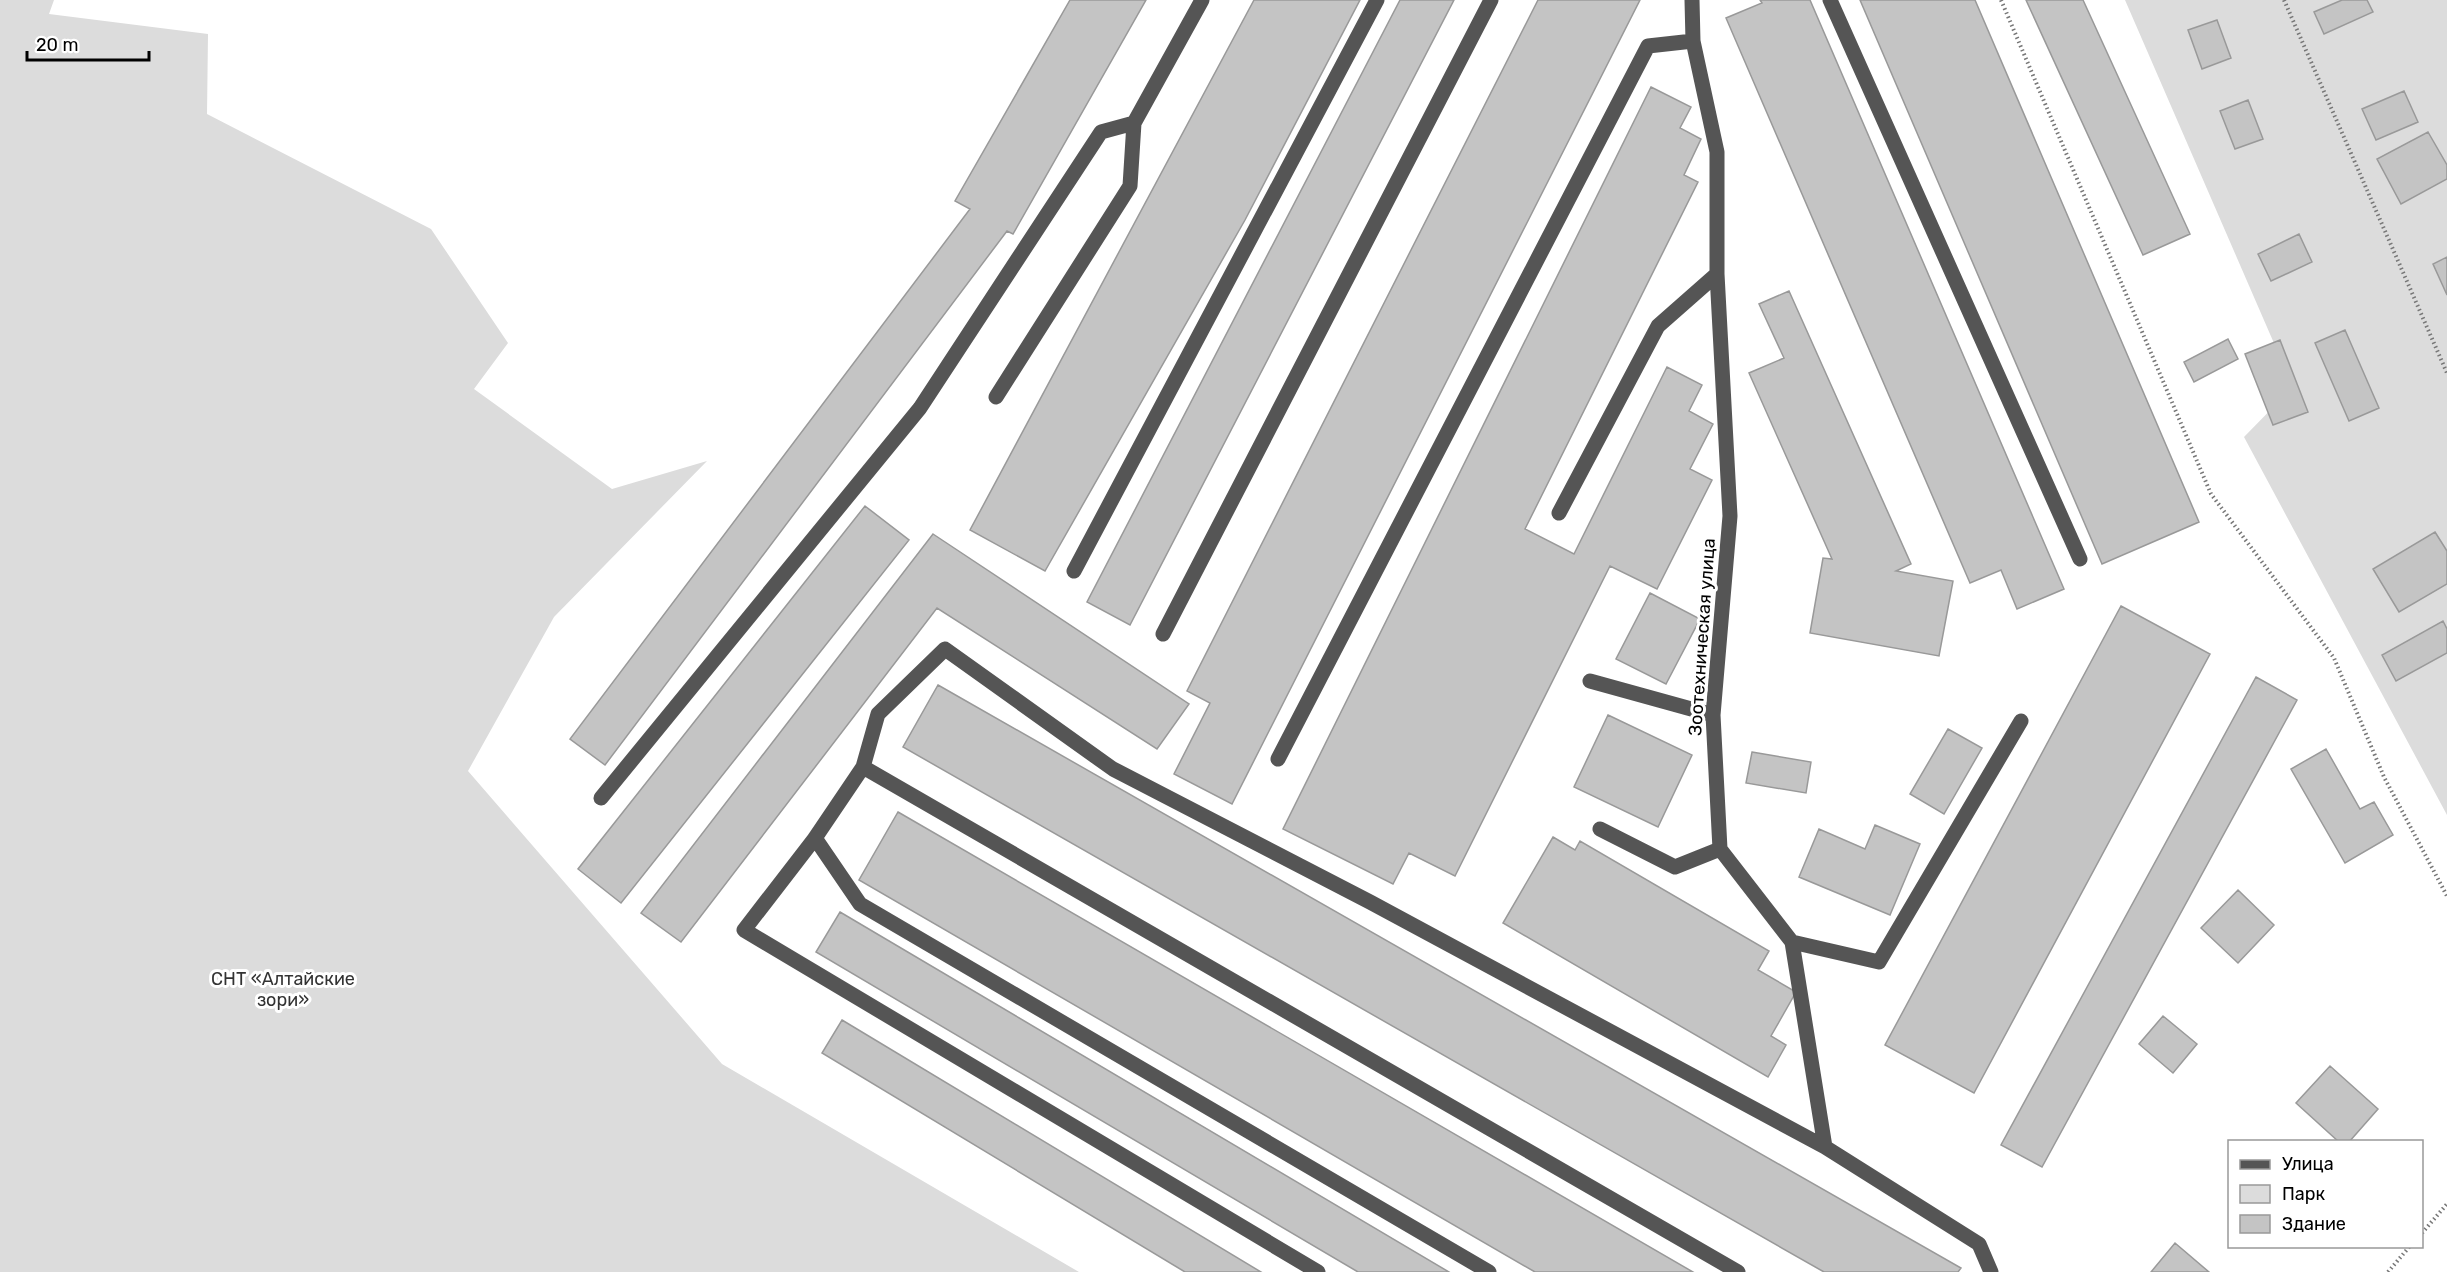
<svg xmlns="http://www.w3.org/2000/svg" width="2447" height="1272" font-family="Rubik,sans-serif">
	<rect width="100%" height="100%" fill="#fff"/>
	<path fill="#dcdcdc" d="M 0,0 L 54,0 L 49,14 L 208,34 L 207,114 L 431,229 L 508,343 L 474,389 L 612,489 L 707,461 L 554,617 L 468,771 L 722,1064 L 1079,1272 L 0,1272 Z
		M 2125,0 L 2447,0 L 2447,815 L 2244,437 L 2293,387 Z"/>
	<path fill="#c4c4c4" stroke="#999" stroke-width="1.5" d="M 1070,0 L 1146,0 L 1013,234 L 1007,231 L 605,765 L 570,739 L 970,209 L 955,201 Z
		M 1254,0 L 1360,0 L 1245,220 L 1045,571 L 970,530 Z
		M 1400,0 L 1454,0 L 1130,625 L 1087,602 Z
		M 1538,0 L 1640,0 L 1232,804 L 1174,774 L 1210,703 L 1187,691 Z
		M 1760,0 L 1810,0 L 2064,589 L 2017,609 L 2001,570 L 1970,583 L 1726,18 L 1762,3 Z
		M 1860,0 L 1975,0 L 2199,522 L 2102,564 Z
		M 2026,0 L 2083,0 L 2190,234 L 2143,255 Z
		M 2342,0 L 2367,0 L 2373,12 L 2324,34 L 2314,12 Z
		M 2217,20 L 2231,58 L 2202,69 L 2188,30 Z
		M 1651,87 L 1691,107 L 1680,128 L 1701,139 L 1684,175 L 1698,182 L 1525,529 L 1574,554 L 1667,367 L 1702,385 L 1689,411 L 1713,424 L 1690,469 L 1712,480 L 1657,589 L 1610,566 L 1455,876 L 1409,853 L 1393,884 L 1283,829 Z
		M 2404,91 L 2418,122 L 2376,140 L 2362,109 Z
		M 2248,100 L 2263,139 L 2235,149 L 2220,111 Z
		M 2428,132 L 2447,165 L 2447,179 L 2401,204 L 2377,159 Z
		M 2299,234 L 2312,262 L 2271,281 L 2258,254 Z
		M 2447,257 L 2447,295 L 2433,264 Z
		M 1789,291 L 1911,564 L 1896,571 L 1953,581 L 1939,656 L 1810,633 L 1823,558 L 1832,559 L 1749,373 L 1784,358 L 1759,304 Z
		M 2345,330 L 2379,408 L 2349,421 L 2315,343 Z
		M 2228,339 L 2238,359 L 2194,382 L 2184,362 Z
		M 2280,340 L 2308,412 L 2273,425 L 2245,354 Z
		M 865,506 L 909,540 L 621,903 L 578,869 Z
		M 2435,532 L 2447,551 L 2447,584 L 2399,612 L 2373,569 Z
		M 933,534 L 1189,704 L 1157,749 L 937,608 L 681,942 L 641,913 Z
		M 1650,593 L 1700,619 L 1666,684 L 1616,659 Z
		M 2121,606 L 2210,654 L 1974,1093 L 1885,1045 Z
		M 2443,621 L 2447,629 L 2447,653 L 2396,681 L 2382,655 Z
		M 2256,677 L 2297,700 L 2042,1167 L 2001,1145 Z
		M 938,685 L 1961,1268 L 1958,1272 L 1824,1272 L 903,747 Z
		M 1608,715 L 1692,755 L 1658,827 L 1574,787 Z
		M 1948,729 L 1982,748 L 1944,814 L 1910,794 Z
		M 2326,749 L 2360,809 L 2374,802 L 2393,835 L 2345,863 L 2291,769 Z
		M 1752,752 L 1811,762 L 1806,793 L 1746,783 Z
		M 898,812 L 1693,1272 L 1535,1272 L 859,880 Z
		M 1875,825 L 1920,844 L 1890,915 L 1799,877 L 1819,829 L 1865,849 Z
		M 1553,837 L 1575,850 L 1580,841 L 1769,951 L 1758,970 L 1796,992 L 1771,1036 L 1786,1045 L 1768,1077 L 1503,923 Z
		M 2238,890 L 2274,925 L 2238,963 L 2201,928 Z
		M 840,912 L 1449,1272 L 1358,1272 L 816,952 Z
		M 2163,1016 L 2197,1044 L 2173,1073 L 2139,1044 Z
		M 842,1020 L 1261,1272 L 1185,1272 L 822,1053 Z
		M 2330,1066 L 2378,1109 L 2349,1142 L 2339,1142 L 2296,1103 Z
		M 2175,1243 L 2209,1272 L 2151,1272 Z"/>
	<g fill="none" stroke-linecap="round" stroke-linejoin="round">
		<path stroke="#777" stroke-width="4" stroke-dasharray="1.5 3" stroke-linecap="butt" d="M 2001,0 L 2211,494 L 2334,658 L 2384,777 L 2447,896
			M 2284,0 L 2447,373
			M 2422,1233 L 2447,1204
			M 2388,1272 L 2410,1246"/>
		<path stroke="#555" stroke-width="15" d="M 1692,0 L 1693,41 L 1717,152 L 1717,274 L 1730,516 L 1713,715 L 1720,849 L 1792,942 L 1825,1147 L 1979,1244 L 1991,1272
			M 1830,0 L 2080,559
			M 996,397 L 1130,186 L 1134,123
			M 1559,513 L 1658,326 L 1717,274
			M 1074,571 L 1377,0
			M 1163,634 L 1491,0
			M 1590,681 L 1713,715
			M 1278,759 L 1648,46 L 1693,41
			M 863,767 L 1738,1272
			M 601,798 L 920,408 L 1101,132 L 1134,123 L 1202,0
			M 1600,829 L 1675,867 L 1720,849
			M 815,838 L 860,904 L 1489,1272
			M 1792,942 L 1879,962 L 2021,721
			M 1318,1272 L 744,930 L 815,838 L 863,767 L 878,714 L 945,649 L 1113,769 L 1370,902 L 1825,1147"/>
	</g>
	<g text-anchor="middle" stroke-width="6" stroke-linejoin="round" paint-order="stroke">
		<g font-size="18" fill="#000" stroke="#fff">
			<text transform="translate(1702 637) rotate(-86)" y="6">Зоотехническая улица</text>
		</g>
		<g font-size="18" fill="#333" stroke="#fff">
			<text x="283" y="985">СНТ «Алтайские<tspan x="283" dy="21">зори»</tspan></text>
		</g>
	</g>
	<rect x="2228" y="1140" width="195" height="108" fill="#ffffff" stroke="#999999" stroke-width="1.5"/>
	<rect x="2240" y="1160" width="30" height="9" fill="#555555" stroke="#999999" stroke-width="1.5"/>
	<text x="2282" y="1170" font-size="18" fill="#000000">Улица</text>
	<rect x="2240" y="1185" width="30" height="18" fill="#dcdcdc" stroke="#999999" stroke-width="1.5"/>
	<text x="2282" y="1200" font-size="18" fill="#000000">Парк</text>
	<rect x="2240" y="1215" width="30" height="18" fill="#c4c4c4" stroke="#999999" stroke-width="1.5"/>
	<text x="2282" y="1230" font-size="18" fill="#000000">Здание</text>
	<path d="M27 51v9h122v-9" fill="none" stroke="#000000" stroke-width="3"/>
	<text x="36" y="51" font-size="18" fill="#000000" stroke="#ffffff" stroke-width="4.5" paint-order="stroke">20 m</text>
</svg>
